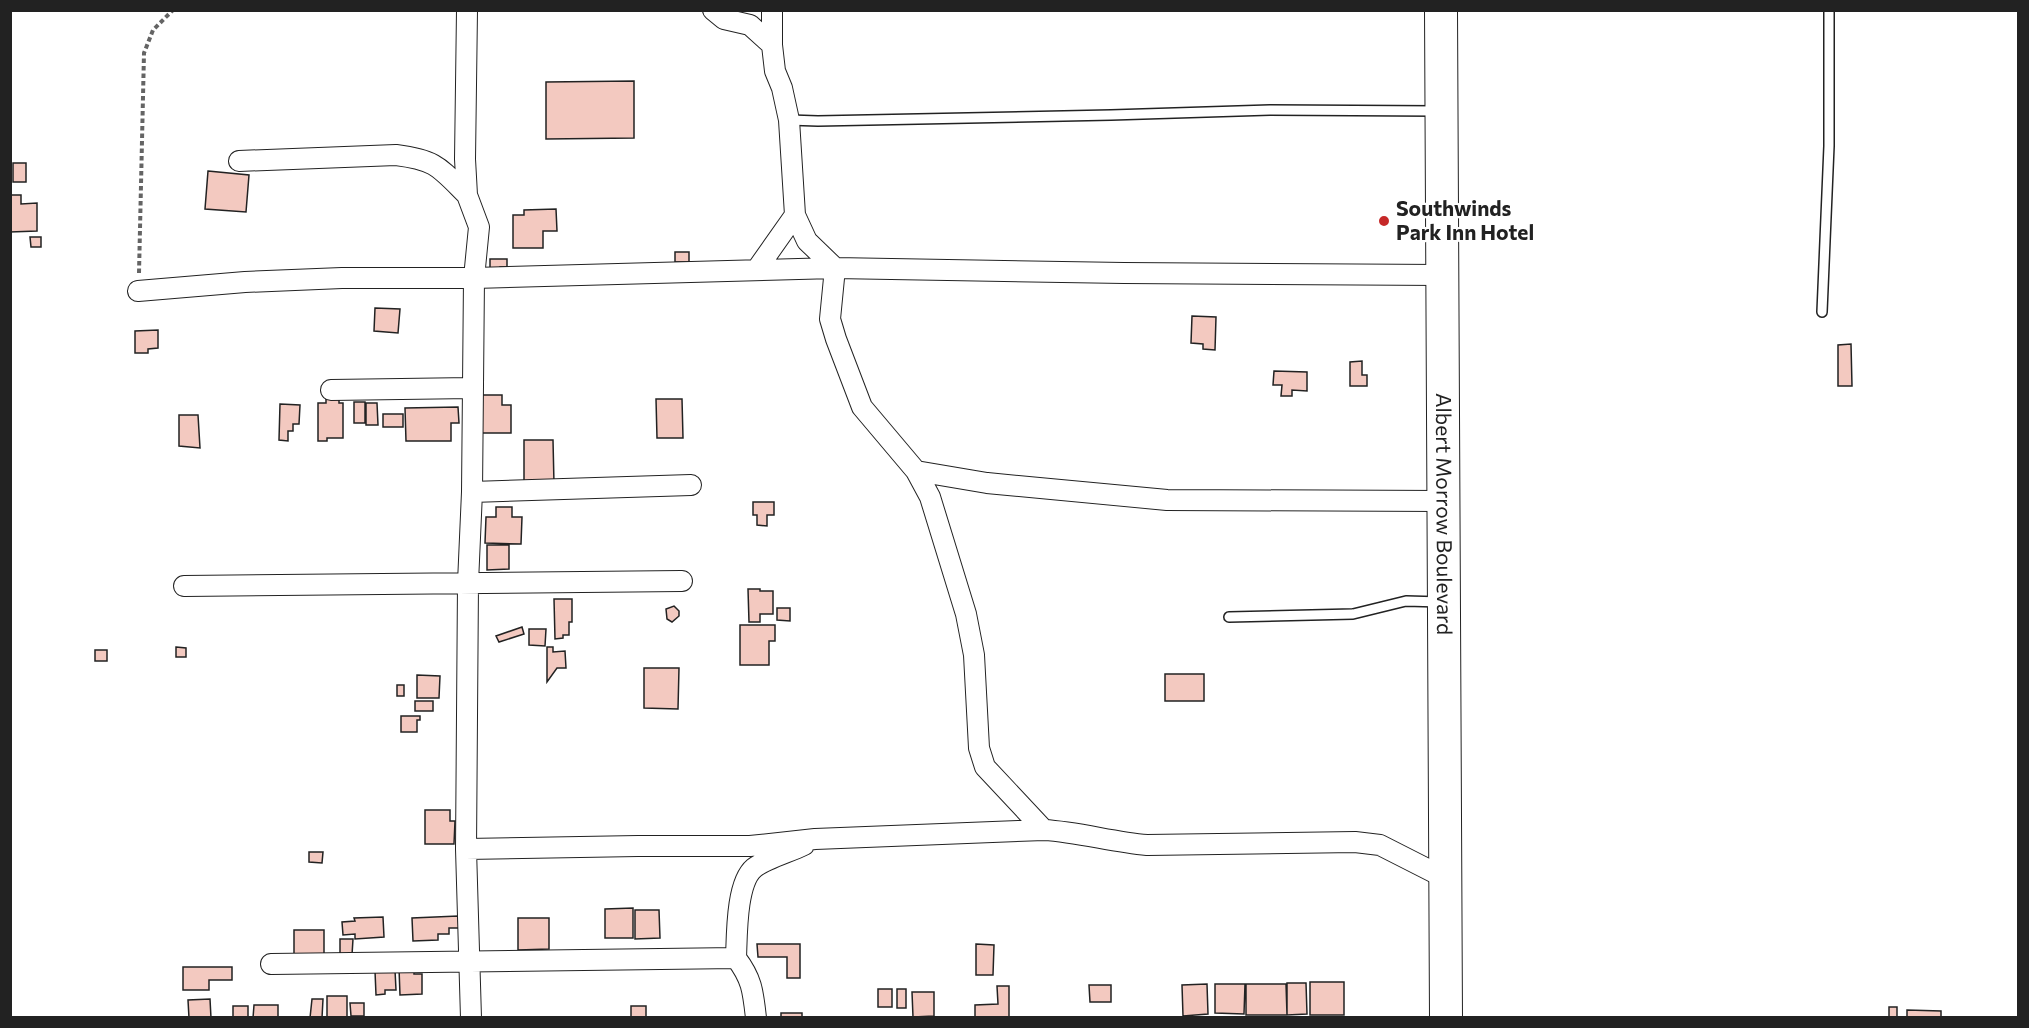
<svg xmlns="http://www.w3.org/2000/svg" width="2029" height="1028" font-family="Commissioner,sans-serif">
	<rect width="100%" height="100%" fill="#fff"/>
	<path fill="#f3c9c0" stroke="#222" stroke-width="1.5" d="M 634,81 L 634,138 L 546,139 L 546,82 Z
		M 13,163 L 26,163 L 26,182 L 13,182 Z
		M 208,171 L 249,175 L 246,212 L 205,209 Z
		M 10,195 L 21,195 L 21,204 L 37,203 L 37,231 L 10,232 Z
		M 556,209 L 557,231 L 543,231 L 543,248 L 513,248 L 513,215 L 524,215 L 524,210 Z
		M 30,237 L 41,237 L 41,247 L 31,247 Z
		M 675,252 L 689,252 L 689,262 L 675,262 Z
		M 490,259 L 507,259 L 507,267 L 500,267 L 500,271 L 490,271 Z
		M 375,308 L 400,309 L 398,333 L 374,331 Z
		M 1192,316 L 1216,317 L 1215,350 L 1203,349 L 1203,344 L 1191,343 Z
		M 158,330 L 158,348 L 148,349 L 148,353 L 135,353 L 135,331 Z
		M 1851,344 L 1852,386 L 1838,386 L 1838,345 Z
		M 1362,361 L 1362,375 L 1367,375 L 1367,386 L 1350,386 L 1350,362 Z
		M 1274,371 L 1307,372 L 1307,391 L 1292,390 L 1292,396 L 1281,396 L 1282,385 L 1273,385 Z
		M 326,395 L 339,395 L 339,403 L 343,403 L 343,438 L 327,438 L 327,441 L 318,441 L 318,403 L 326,403 Z
		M 478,395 L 502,395 L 502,405 L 511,405 L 511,433 L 479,433 Z
		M 656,399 L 682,399 L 683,438 L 657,438 Z
		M 354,402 L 365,402 L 365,423 L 354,423 Z
		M 366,403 L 377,403 L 378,425 L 366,425 Z
		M 280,404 L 300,405 L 299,424 L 293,424 L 293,431 L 288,431 L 288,441 L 279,440 Z
		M 458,407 L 459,423 L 451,423 L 451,441 L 406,441 L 405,408 Z
		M 383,414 L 403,414 L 403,427 L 383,427 Z
		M 179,415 L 198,415 L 200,448 L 179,446 Z
		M 524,440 L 553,440 L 554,484 L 524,484 Z
		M 753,502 L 774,502 L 774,515 L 767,515 L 767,526 L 757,525 L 757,515 L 753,515 Z
		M 496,507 L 512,507 L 512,517 L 522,517 L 521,544 L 485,543 L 486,517 L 496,517 Z
		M 487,545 L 509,545 L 509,569 L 487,570 Z
		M 748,589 L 760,589 L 760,591 L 773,591 L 773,614 L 760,614 L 760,622 L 749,622 Z
		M 554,599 L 572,599 L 572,622 L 569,622 L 569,635 L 563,635 L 563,638 L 555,639 Z
		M 674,606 L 679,611 L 679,616 L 672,622 L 667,619 L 666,609 Z
		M 777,608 L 790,608 L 790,621 L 777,620 Z
		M 740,625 L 775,625 L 775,641 L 769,641 L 769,665 L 740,665 Z
		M 522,627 L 524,634 L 499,642 L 496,636 Z
		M 529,629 L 546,629 L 545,646 L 529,645 Z
		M 176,647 L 186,648 L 186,657 L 176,657 Z
		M 547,647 L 553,647 L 553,652 L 565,651 L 566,668 L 557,668 L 547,682 Z
		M 95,650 L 107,650 L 107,661 L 95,661 Z
		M 644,668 L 679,668 L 678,709 L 644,708 Z
		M 1165,674 L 1204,674 L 1204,701 L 1165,701 Z
		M 417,675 L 440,676 L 439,698 L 417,698 Z
		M 397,685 L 404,685 L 404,696 L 397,696 Z
		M 415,701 L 433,701 L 433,711 L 415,711 Z
		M 401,716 L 420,716 L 420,720 L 417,720 L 417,732 L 401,732 Z
		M 425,810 L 450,810 L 450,821 L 455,821 L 454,844 L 425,844 Z
		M 309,852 L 323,852 L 322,863 L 309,862 Z
		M 633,908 L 633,938 L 605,938 L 605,909 Z
		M 635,910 L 659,910 L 660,938 L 635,939 Z
		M 458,916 L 459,928 L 449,928 L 449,934 L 438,934 L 438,940 L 413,941 L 412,918 Z
		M 383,917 L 384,937 L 355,939 L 355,934 L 343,935 L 342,922 L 355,921 L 354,918 Z
		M 518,918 L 549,918 L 549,949 L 518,950 Z
		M 294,930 L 324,930 L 324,954 L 294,955 Z
		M 340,939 L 353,939 L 352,955 L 340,955 Z
		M 757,944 L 800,944 L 800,978 L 787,978 L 787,957 L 758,957 Z
		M 976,944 L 994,945 L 993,975 L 976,975 Z
		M 183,967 L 232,967 L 232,980 L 209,980 L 209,990 L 183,990 Z
		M 399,968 L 414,968 L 414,974 L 422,974 L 422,994 L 400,995 Z
		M 395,970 L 396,990 L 385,990 L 385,994 L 376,995 L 375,971 Z
		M 1310,982 L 1344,982 L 1344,1015 L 1310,1015 Z
		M 1287,983 L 1306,983 L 1307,1014 L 1287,1015 Z
		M 1207,984 L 1208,1014 L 1183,1016 L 1182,985 Z
		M 1215,984 L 1245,984 L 1244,1014 L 1215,1013 Z
		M 1246,984 L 1286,984 L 1287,1015 L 1246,1015 Z
		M 1089,985 L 1111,985 L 1111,1002 L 1090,1002 Z
		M 997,986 L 1009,986 L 1009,1018 L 975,1018 L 975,1005 L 998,1004 Z
		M 878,989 L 892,989 L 892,1007 L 878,1007 Z
		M 897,989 L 906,989 L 906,1008 L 897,1008 Z
		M 912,992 L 934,992 L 934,1016 L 913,1017 Z
		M 327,996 L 347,996 L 347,1018 L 327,1018 Z
		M 210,999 L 211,1018 L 189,1018 L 188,1000 Z
		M 312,999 L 323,999 L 322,1018 L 310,1018 Z
		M 350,1003 L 364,1003 L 364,1016 L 351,1016 Z
		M 254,1005 L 278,1005 L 278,1018 L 253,1018 Z
		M 233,1006 L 248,1006 L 248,1018 L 233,1018 Z
		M 631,1006 L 646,1006 L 646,1018 L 631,1018 Z
		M 1889,1007 L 1897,1007 L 1897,1018 L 1889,1018 Z
		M 1907,1010 L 1941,1011 L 1941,1018 L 1901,1018 L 1907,1017 Z
		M 781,1013 L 802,1013 L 802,1018 L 781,1018 Z"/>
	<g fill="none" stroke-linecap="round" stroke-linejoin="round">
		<defs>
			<path id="service" d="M 789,120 L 818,121 L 1111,115 L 1270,110 L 1437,111
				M 1822,312 L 1829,146 L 1829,10
				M 1229,617 L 1353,614 L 1406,601 L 1441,602"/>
			<path id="minor" d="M 713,10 L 724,19 L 750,25 L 772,45 L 775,71 L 782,88 L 789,120 L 795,215 L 757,269
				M 772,10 L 772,45
				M 239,161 L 396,155 C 436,160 439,167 467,195
				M 795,215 L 807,241 L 835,268 L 830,319 L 836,339 L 862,407 L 916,471 L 930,497 L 966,614 L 974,655 L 979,748 L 985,767 L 1044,830
				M 138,291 L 245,282 L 342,278 L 474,278 L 479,227 L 467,195 L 465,159 L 467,10
				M 331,390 L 471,388
				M 916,471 L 987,483 L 1167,500 L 1442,501
				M 472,492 L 691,485
				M 184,586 L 682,581
				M 466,849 L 638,846 L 750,846 L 815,839 L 1044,830 C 1079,832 1112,842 1147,845 L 1355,842 L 1380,845 L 1443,877
				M 271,964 L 736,958
				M 471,1018 L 466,849 L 468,583 L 472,492 L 474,278 L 835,268 L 1124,273 L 1442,275
				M 756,1018 C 753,991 752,979 736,958 C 737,936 736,883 754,868 C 765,859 790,852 804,845"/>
			<g id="trunk">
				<path id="s1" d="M 1441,10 L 1446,1018"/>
			</g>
		</defs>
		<use href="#service" stroke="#222" stroke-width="12"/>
		<use href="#minor" stroke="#222" stroke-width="22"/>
		<use href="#trunk" stroke="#222" stroke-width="34"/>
		<path stroke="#646464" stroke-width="4" stroke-dasharray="4.5 3" stroke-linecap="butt" d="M 139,273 L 144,53 L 153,30 L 173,10"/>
		<use href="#service" stroke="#fff" stroke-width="9"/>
		<use href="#minor" stroke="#fff" stroke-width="20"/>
		<use href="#trunk" stroke="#fff" stroke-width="32"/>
	</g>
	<circle fill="#c62828" stroke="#fff" stroke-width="2" cx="1384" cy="221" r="6"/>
	<g text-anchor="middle" stroke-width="4.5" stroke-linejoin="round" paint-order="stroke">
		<g font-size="21" font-weight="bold" fill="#222" stroke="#fff" text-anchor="start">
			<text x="1396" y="216">Southwinds<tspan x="1396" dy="24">Park Inn Hotel</tspan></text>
		</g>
		<g font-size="21" fill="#222" stroke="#fff">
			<text dy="7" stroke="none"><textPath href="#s1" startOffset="504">Albert Morrow Boulevard</textPath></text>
		</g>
	</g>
	<rect width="2029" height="1028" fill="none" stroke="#222222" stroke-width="24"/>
</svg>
